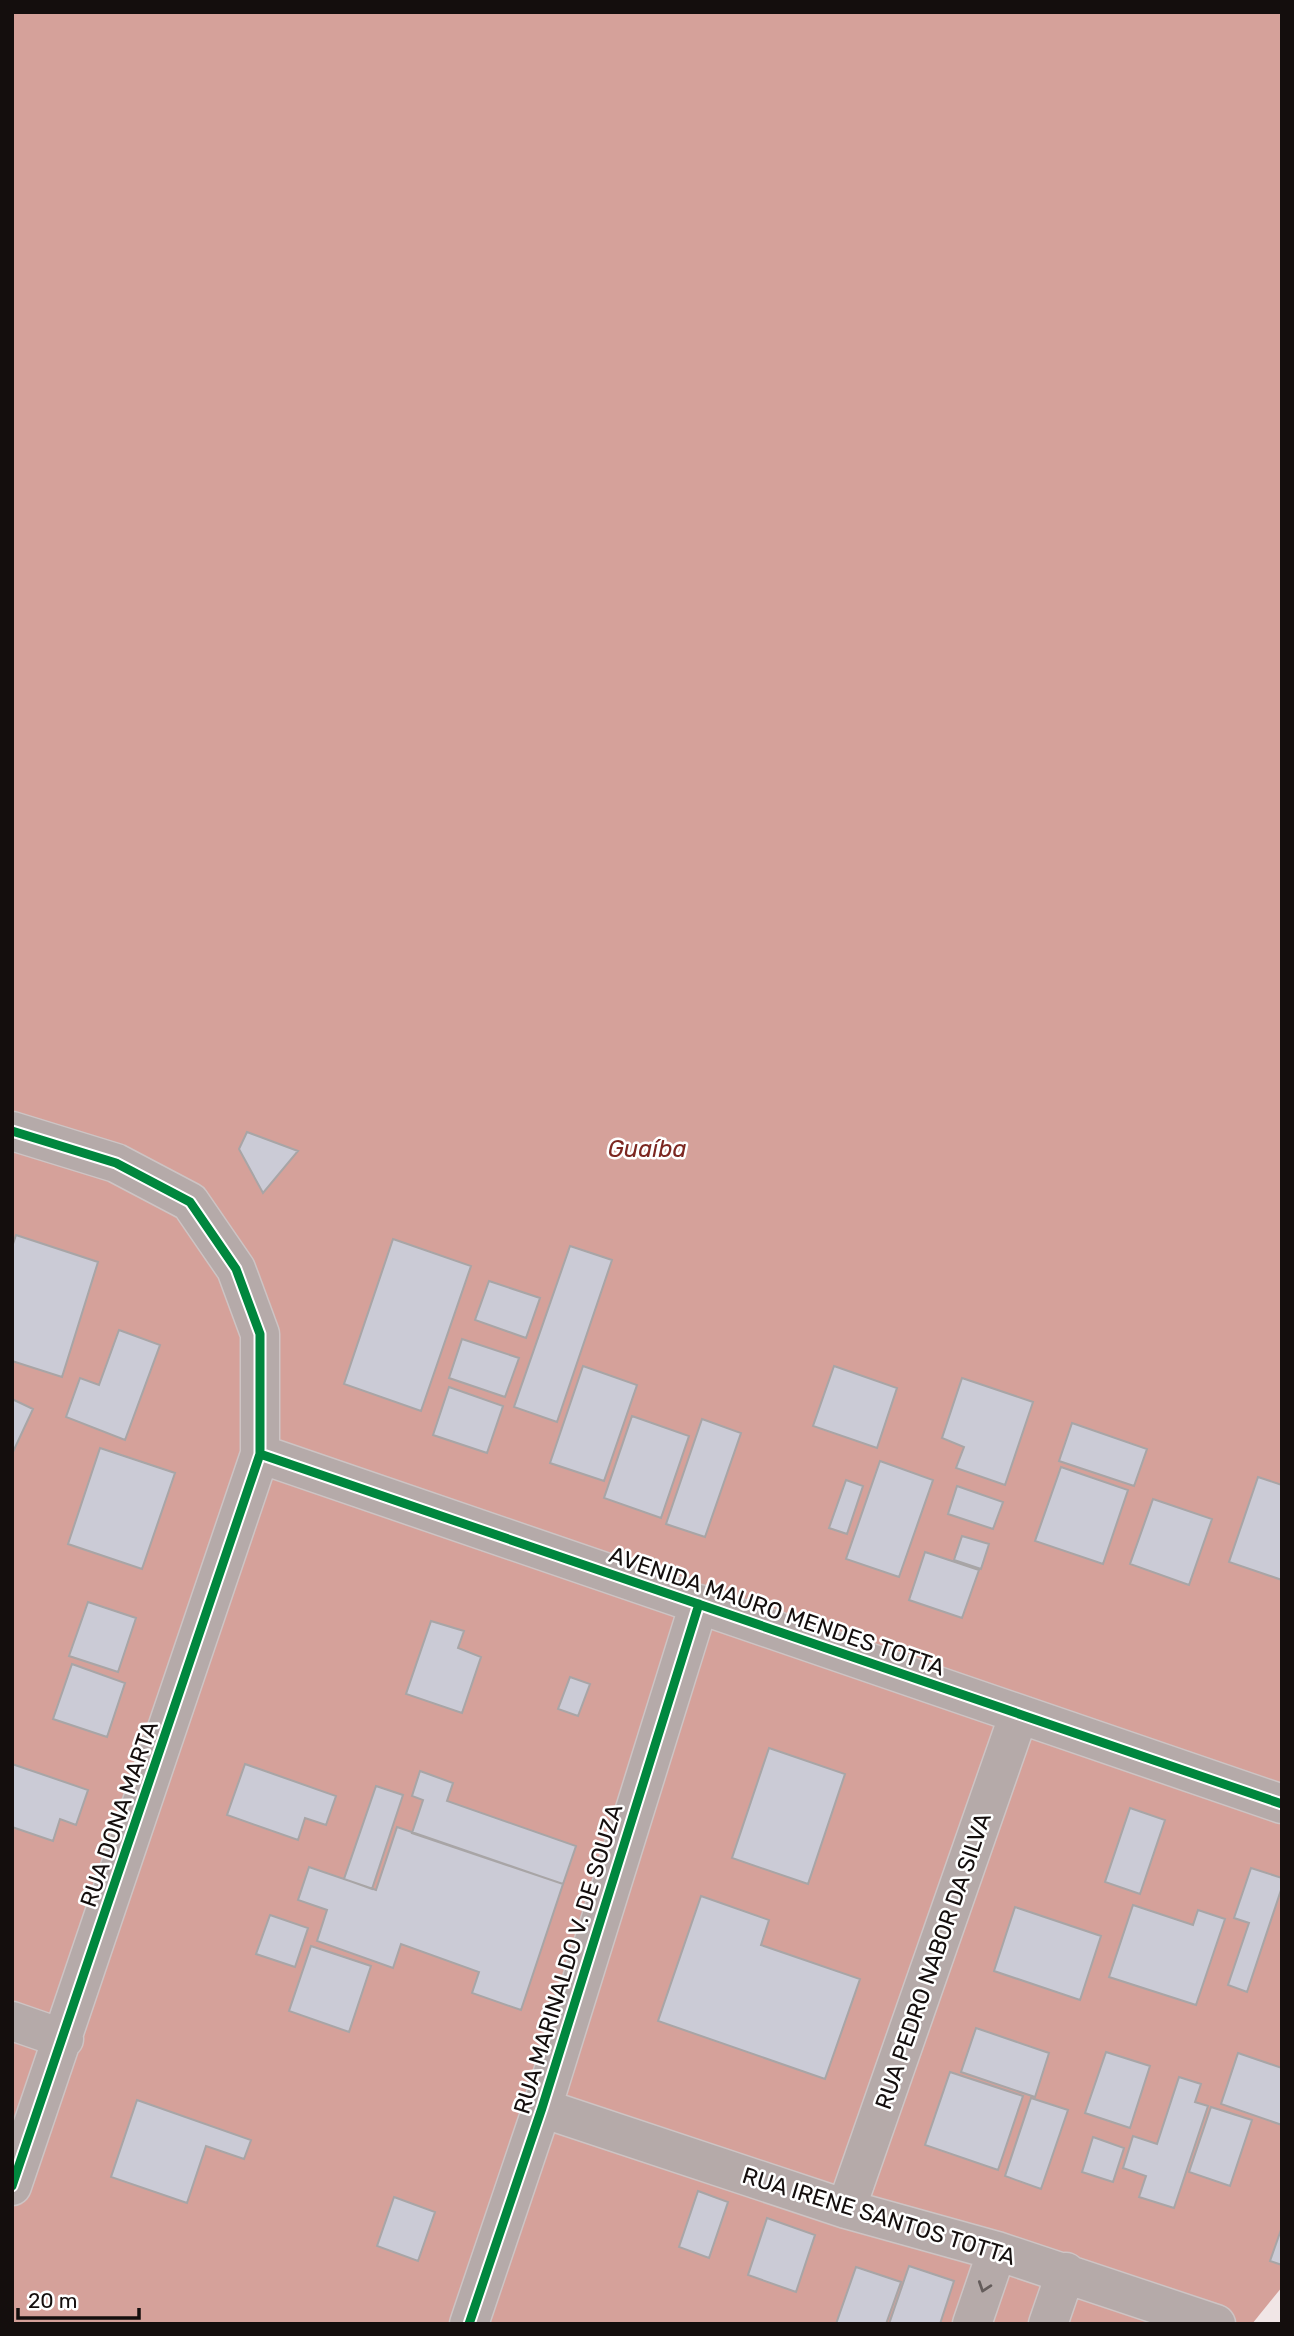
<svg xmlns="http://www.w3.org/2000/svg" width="1294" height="2336" font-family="Rubik,sans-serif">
	<rect width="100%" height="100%" fill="#f1e6e6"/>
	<path fill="#d5a19a" d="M 12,12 L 1282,12 L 1282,2287 L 1252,2324 L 12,2324 Z"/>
	<path fill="#cbcbd6" stroke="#a8a5a6" stroke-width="2" d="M 247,1132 L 298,1151 L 263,1193 L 239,1149 Z
		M 16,1235 L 98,1262 L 62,1377 L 12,1361 L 12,1247 Z
		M 393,1239 L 471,1266 L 421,1411 L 344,1384 Z
		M 570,1246 L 612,1260 L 557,1422 L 514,1407 Z
		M 489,1281 L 540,1298 L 526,1338 L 475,1320 Z
		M 119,1330 L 160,1345 L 125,1440 L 66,1417 L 80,1378 L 99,1385 Z
		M 462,1339 L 519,1358 L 505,1397 L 449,1378 Z
		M 583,1366 L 637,1385 L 604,1481 L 550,1463 Z
		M 834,1366 L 897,1388 L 877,1448 L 813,1426 Z
		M 962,1378 L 1033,1402 L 1005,1485 L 956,1468 L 964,1447 L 942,1438 Z
		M 449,1387 L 503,1406 L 487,1453 L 433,1435 Z
		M 12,1399 L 33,1409 L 12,1454 Z
		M 632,1416 L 689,1436 L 661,1518 L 604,1498 Z
		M 702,1419 L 741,1433 L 705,1537 L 666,1524 Z
		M 1072,1423 L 1147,1449 L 1134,1486 L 1059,1461 Z
		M 100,1448 L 175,1473 L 142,1569 L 68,1544 Z
		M 880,1461 L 933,1480 L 899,1577 L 846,1559 Z
		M 1061,1467 L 1128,1490 L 1103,1564 L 1035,1541 Z
		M 1258,1477 L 1282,1485 L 1282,1580 L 1229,1562 Z
		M 846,1480 L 863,1486 L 847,1534 L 829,1528 Z
		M 957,1486 L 1003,1502 L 993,1529 L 948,1514 Z
		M 1153,1499 L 1212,1519 L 1189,1585 L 1130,1564 Z
		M 962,1536 L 989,1544 L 981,1569 L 954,1560 Z
		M 925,1552 L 979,1570 L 962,1618 L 909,1600 Z
		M 88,1602 L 136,1618 L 118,1672 L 69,1656 Z
		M 431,1621 L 464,1631 L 458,1648 L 481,1657 L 462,1713 L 406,1694 Z
		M 72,1664 L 125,1683 L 107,1737 L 53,1719 Z
		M 570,1677 L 590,1684 L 578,1716 L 558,1709 Z
		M 769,1748 L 845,1774 L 808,1884 L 732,1858 Z
		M 12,1764 L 88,1790 L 76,1825 L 60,1819 L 53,1841 L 12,1827 Z
		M 245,1764 L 336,1796 L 326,1825 L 305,1818 L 298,1840 L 227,1815 Z
		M 420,1771 L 453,1783 L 447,1801 L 576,1846 L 563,1884 L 412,1833 L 423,1800 L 412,1796 Z
		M 376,1786 L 403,1795 L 372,1889 L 344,1879 Z
		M 1130,1808 L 1165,1820 L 1140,1894 L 1105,1882 Z
		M 397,1827 L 563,1884 L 521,2010 L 472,1993 L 479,1972 L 401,1944 L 393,1968 L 317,1941 L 327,1910 L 298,1900 L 309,1867 L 376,1890 Z
		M 1251,1868 L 1282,1878 L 1282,1887 L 1247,1992 L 1228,1985 L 1249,1923 L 1234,1918 Z
		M 701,1896 L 769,1920 L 761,1945 L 860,1979 L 825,2079 L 658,2021 Z
		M 1133,1905 L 1193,1925 L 1198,1910 L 1225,1919 L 1196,2005 L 1109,1977 Z
		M 1015,1907 L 1101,1936 L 1080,2000 L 994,1971 Z
		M 270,1915 L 308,1928 L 295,1967 L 256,1954 Z
		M 311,1946 L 371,1966 L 349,2032 L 289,2011 Z
		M 976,2028 L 1049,2053 L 1035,2097 L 961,2072 Z
		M 1106,2052 L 1150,2066 L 1130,2128 L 1085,2113 Z
		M 1238,2053 L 1282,2068 L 1282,2125 L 1221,2104 Z
		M 950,2072 L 1023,2096 L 998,2170 L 925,2145 Z
		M 1179,2077 L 1201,2084 L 1195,2102 L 1208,2106 L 1174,2208 L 1139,2197 L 1146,2176 L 1123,2168 L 1133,2136 L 1157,2144 Z
		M 1031,2098 L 1068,2110 L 1041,2189 L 1005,2176 Z
		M 137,2100 L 251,2140 L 244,2159 L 206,2146 L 187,2203 L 111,2177 Z
		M 1211,2107 L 1252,2120 L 1230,2186 L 1189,2172 Z
		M 1093,2137 L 1124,2148 L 1113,2182 L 1082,2172 Z
		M 698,2191 L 728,2202 L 709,2258 L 679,2247 Z
		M 394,2197 L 435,2212 L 418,2261 L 377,2246 Z
		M 767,2218 L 815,2235 L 796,2292 L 748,2275 Z
		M 1282,2227 L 1282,2265 L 1270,2261 Z
		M 909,2266 L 954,2281 L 940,2324 L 889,2324 Z
		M 856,2267 L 901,2282 L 886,2324 L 836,2324 Z"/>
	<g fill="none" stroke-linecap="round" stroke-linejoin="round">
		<defs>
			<path id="minor" d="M 12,1131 L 116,1163 L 190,1202 L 236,1269 L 260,1334 L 260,1454 L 12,2186
				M 260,1454 L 1282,1804
				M 12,2021 L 64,2039
				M 542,2108 L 846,2209 L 997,2251 L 1216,2324
				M 846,2209 L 1019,1714
				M 469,2324 L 542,2108 L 699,1604
				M 972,2324 L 997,2251
				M 1048,2324 L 1066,2272"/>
		</defs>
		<use href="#minor" stroke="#cdc4c4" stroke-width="41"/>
		<use href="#minor" stroke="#b5aaa9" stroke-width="38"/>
		<defs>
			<path id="cycleway" d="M 12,1131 L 116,1163 L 190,1202 L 236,1269 L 260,1334 L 260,1454 L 12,2186
				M 260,1454 L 1282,1804
				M 469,2324 L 542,2108 L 699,1604"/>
		</defs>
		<use href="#cycleway" stroke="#fff" stroke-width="13"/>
		<use href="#cycleway" stroke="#00873e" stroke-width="9"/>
	</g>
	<defs><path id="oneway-chevron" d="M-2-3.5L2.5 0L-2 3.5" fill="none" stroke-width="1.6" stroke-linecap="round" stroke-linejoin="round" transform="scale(1.75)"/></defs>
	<use stroke="#645c5b" href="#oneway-chevron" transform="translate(984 2287) rotate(109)"/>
	<g text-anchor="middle" stroke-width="5" stroke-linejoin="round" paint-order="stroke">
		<g font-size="23" fill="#140e0d" stroke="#fff">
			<text transform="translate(777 1611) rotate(19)" y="8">AVENIDA MAURO MENDES TOTTA</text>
			<text transform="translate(119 1814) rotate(-71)" y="8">RUA DONA MARTA</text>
			<text transform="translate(568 1959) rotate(-73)" y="8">RUA MARINALDO V. DE SOUZA</text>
			<text transform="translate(933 1961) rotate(-71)" y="8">RUA PEDRO NABOR DA SILVA</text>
			<text transform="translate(879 2216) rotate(17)" y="8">RUA IRENE SANTOS TOTTA</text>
		</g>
		<g font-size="24" font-style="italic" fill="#7c2721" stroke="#fff">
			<text x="647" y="1157">Guaíba</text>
		</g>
	</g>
	<rect width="1294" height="2336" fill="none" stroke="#140e0d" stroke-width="28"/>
	<path d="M18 2308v10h121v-10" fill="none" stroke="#140e0d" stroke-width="3.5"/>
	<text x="28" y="2308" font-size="21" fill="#140e0d" stroke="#ffffff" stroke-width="5" paint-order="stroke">20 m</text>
</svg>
